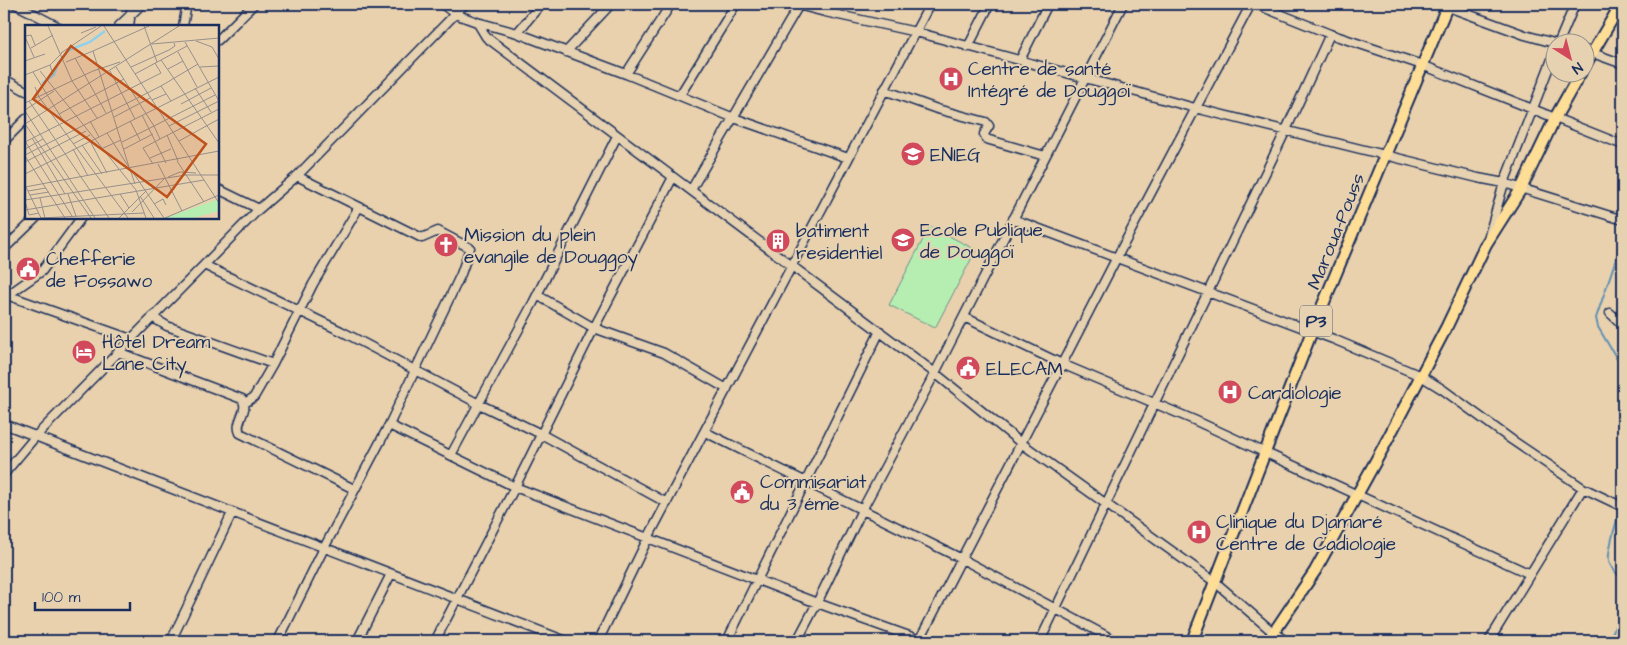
<svg xmlns="http://www.w3.org/2000/svg" width="1627" height="645" font-family="'Architects Daughter',sans-serif">
	<rect width="100%" height="100%" fill="#e9d1ad"/>
	<filter id="ink" filterUnits="userSpaceOnUse"><feTurbulence type="fractalNoise" baseFrequency=".02" numOctaves="2"/><feDisplacementMap in="SourceGraphic" scale="10" xChannelSelector="R" yChannelSelector="G"/><feConvolveMatrix kernelMatrix="1 2 1 2 8 2 1 2 1" color-interpolation-filters="sRGB"/></filter>
	<g filter="url(#ink)">
		<path fill="#b6eeb2" stroke="#688e88" d="M 930,226 L 976,250 L 935,328 L 889,305 Z"/>
		<g fill="none" stroke-linecap="round" stroke-linejoin="round">
			<path stroke="#5f90b4" stroke-width="2" d="M 1623,238 L 1596,318 L 1598,327 L 1623,369
				M 1621,504 L 1623,497
				M 1620,509 C 1617,521 1607,550 1609,561 C 1610,568 1619,575 1623,581
				M 1609,641 L 1623,608"/>
			<defs>
				<path id="minor" d="M 15,4 L 57,26
					M 442,4 L 455,14 L 477,22 L 517,33 L 626,74 L 734,118 L 848,158
					M 794,4 L 825,12 L 916,32 L 1195,108 L 1478,178 L 1504,183 L 1623,220
					M 1255,4 L 1330,34 L 1422,65 L 1623,145
					M 1440,4 L 1525,35 L 1554,43
					M 477,22 L 486,37 L 935,373 L 1021,443 L 1215,582 L 1274,633 L 1286,641
					M 119,26 L 142,4
					M 129,26 L 132,4
					M 183,26 L 187,4
					M 517,33 L 541,4
					M 218,40 L 254,4
					M 1559,42 L 1575,4
					M 968,47 L 990,4
					M 1584,50 L 1623,64
					M 566,52 L 611,4
					M 1020,60 L 1048,4
					M 626,74 L 671,4
					M 4,79 L 26,91
					M 884,90 L 937,109 L 986,122 L 989,126 L 984,134 L 986,139 L 1045,156
					M 680,95 L 736,4
					M 4,141 L 26,119
					M 297,176 L 422,238 L 438,231 L 470,248 L 461,274 L 389,425
					M 218,189 L 259,209
					M 691,190 L 799,5
					M 1013,219 L 1333,339 L 1421,376 L 1442,389 L 1512,440 L 1583,488 L 1623,507
					M 1489,235 L 1504,183 L 1554,54
					M 4,249 L 36,218
					M 204,265 L 341,331 L 479,404 L 541,434 L 667,503
					M 4,294 L 131,339
					M 537,295 L 594,328 L 664,353 L 727,389
					M 5,297 L 42,271 L 81,218
					M 1610,313 L 1623,325
					M 152,317 L 167,326 L 273,364
					M 964,317 L 1062,364 L 1194,420 L 1530,574
					M 118,352 L 242,399 C 250,411 234,421 240,433 L 354,489
					M 245,403 L 254,397 L 273,364 L 313,284 L 359,207
					M 4,424 L 566,641
					M 705,432 L 962,559 L 1116,641
					M 451,455 L 533,303 L 617,136
					M 4,474 L 35,437 L 259,209 L 297,176 L 465,4
					M 171,641 L 232,513
					M 278,641 L 324,548 L 389,425 L 515,487 L 594,328 L 673,177
					M 357,641 L 391,574
					M 435,641 L 515,487 L 817,603 L 923,641
					M 598,641 L 648,538 L 930,4
					M 727,641 L 880,331
					M 797,641 L 817,603 L 862,510 L 935,373 L 1123,4
					M 919,641 L 1116,259 L 1251,4
					M 1040,641 L 1286,130 L 1330,34
					M 1489,641 L 1583,488"/>
				<path id="major" d="M 1584,67 L 1621,4
					M 1192,641 L 1312,331 L 1448,4
					M 1268,641 L 1315,571 L 1384,446 L 1447,326 L 1486,244 L 1521,189 L 1555,118 L 1581,72"/>
			</defs>
			<use href="#minor" stroke="#1b2f5e" stroke-width="11"/>
			<use href="#major" stroke="#1b2f5e" stroke-width="14"/>
			<use href="#minor" stroke="#e6d2b0" stroke-width="8"/>
			<use href="#major" stroke="#fedd96" stroke-width="10"/>
		</g>
	</g>
	<defs>
		<symbol id="hospital-disc" viewBox="-11 -11 22 22"><circle r="9.5" fill="#d1495b" stroke="#e6d2b0"/><path d="M-5-5h3v3.5h4V-5h3V5h-3V1.5h-4V5h-3Z" fill="#fff"/></symbol>
		<symbol id="school-disc" viewBox="-11 -11 22 22"><circle r="9.5" fill="#d1495b" stroke="#e6d2b0"/><path d="M0-5L7-2L0 1L-7-2ZM-4 1L0 2.5L4 1V4Q0 6-4 4Z" fill="#fff"/></symbol>
		<symbol id="building-disc" viewBox="-11 -11 22 22"><circle r="9.5" fill="#d1495b" stroke="#e6d2b0"/><path d="M-4-6H4V6H1V3H-1V6H-4ZM-2.5-4.3h1.7v1.8h-1.7ZM.8-4.3h1.7v1.8H.8ZM-2.5-1h1.7V.8h-1.7ZM.8-1h1.7V.8H.8Z" fill="#fff"/></symbol>
		<symbol id="church-disc" viewBox="-11 -11 22 22"><circle r="9.5" fill="#d1495b" stroke="#e6d2b0"/><path d="M-1.2-6h2.4v3.5h3.3v2.4h-3.3V6h-2.4V-.1h-3.3v-2.4h3.3Z" fill="#fff"/></symbol>
		<symbol id="civic-disc" viewBox="-11 -11 22 22"><circle r="9.5" fill="#d1495b" stroke="#e6d2b0"/><path d="M-.6-6.5H3V-4.5H.6V-3L4-1V1h2V6H-6V1h2V-1L-.6-3ZM-1.2 2.5V6h2.4V2.5Z" fill="#fff"/></symbol>
		<symbol id="hotel-disc" viewBox="-11 -11 22 22"><circle r="9.5" fill="#d1495b" stroke="#e6d2b0"/><path d="M-6-4.5h1.5V1H6V5H4.5V3h-9V5H-6ZM-4 0a1.8 1.8 0 1 1 3.6 0ZM.5 0V-2.5h3Q6-2.5 6 0Z" fill="#fff"/></symbol>
	</defs>
	<g fill-rule="evenodd">
		<use href="#hospital-disc" x="937" y="65" width="28" height="28"/>
		<use href="#school-disc" x="899" y="140" width="28" height="28"/>
		<use href="#school-disc" x="889" y="226" width="28" height="28"/>
		<use href="#building-disc" x="764" y="227" width="28" height="28"/>
		<use href="#church-disc" x="432" y="231" width="28" height="28"/>
		<use href="#civic-disc" x="14" y="255" width="28" height="28"/>
		<use href="#hotel-disc" x="70" y="338" width="28" height="28"/>
		<use href="#civic-disc" x="954" y="354" width="28" height="28"/>
		<use href="#hospital-disc" x="1216" y="378" width="28" height="28"/>
		<use href="#civic-disc" x="728" y="478" width="28" height="28"/>
		<use href="#hospital-disc" x="1185" y="518" width="28" height="28"/>
	</g>
	<g text-anchor="middle" stroke-width="4" stroke-linejoin="round" paint-order="stroke">
		<rect fill="#e6d2b0" stroke="#586077" stroke-width="1" x="1300" y="305.5" width="32" height="31" rx="4"/>
		<g font-size="18" font-weight="bold" fill="#1b2f5e">
			<text x="1316" y="327">P3</text>
		</g>
		<g font-size="19" fill="#1b2f5e" stroke="#e6d2b0" text-anchor="start">
			<text x="968" y="75">Centre de santé<tspan x="968" dy="22">Intégré de Douggoï</tspan></text>
			<text x="930" y="161">ENIEG</text>
			<text x="920" y="236">Ecole Publique<tspan x="920" dy="22">de Douggoï</tspan></text>
			<text x="796" y="237">batiment<tspan x="796" dy="22">residentiel</tspan></text>
			<text x="464" y="241">Mission du plein<tspan x="464" dy="22">evangile de Douggoy</tspan></text>
			<text x="46" y="265">Chefferie<tspan x="46" dy="22">de Fossawo</tspan></text>
			<text x="102" y="348">Hôtel Dream<tspan x="102" dy="22">Lane City</tspan></text>
			<text x="986" y="375">ELECAM</text>
			<text x="1248" y="399">Cardiologie</text>
			<text x="760" y="488">Commisariat<tspan x="760" dy="22">du 3 éme</tspan></text>
			<text x="1216" y="528">Clinique du Djamaré<tspan x="1216" dy="22">Centre de Cadiologie</tspan></text>
		</g>
		<g font-size="19" fill="#1b2f5e" stroke="#e6d2b0">
			<text transform="translate(1335 231) rotate(-68)" y="7">Maroua-Pouss</text>
		</g>
	</g>
	<g transform="translate(25 25)">
		<rect width="194" height="194" fill="#e9d1ad"/>
		<path d="M 194,174 L 194,186 L 168,193 L 140,193 Z" fill="#b6eeb2"/>
		<path fill="none" stroke="#8dd1ee" stroke-width="2.5" d="M 17,58 L 29,50 L 33,38 L 44,25 L 65,17 L 80,6"/>
		<path fill="none" stroke="#97908d" stroke-width="1" d="M 23,1 L 47,56 L 72,93M 79,1 L 194,178M 119,1 L 132,37M 56,8 L 71,2M 1,11 L 6,10 L 10,20M 0,12 L 9,32M 171,16 L 187,22 L 194,34M 160,17 L 194,76M 127,19 L 194,13M 6,23 L 28,10M 68,26 L 124,1M 153,27 L 172,62M 36,28 L 76,1M 50,33 L 81,88M 136,35 L 194,118M 0,36 L 20,29M 41,37 L 68,26 L 104,142M 91,42 L 129,101 L 190,70M 106,42 L 144,25 L 150,21 L 149,18M 175,42 L 194,41M 143,44 L 158,36M 15,46 L 111,165M 85,46 L 110,94M 8,47 L 39,97M 110,49 L 162,21M 0,50 L 25,40M 28,50 L 25,40 L 37,28M 136,61 L 173,39M 10,62 L 14,72 L 103,193M 170,63 L 186,87M 127,75 L 141,69M 4,76 L 84,193M 0,78 L 68,46 L 95,37M 156,79 L 186,63M 0,85 L 29,66M 0,86 L 70,193M 34,89 L 99,54M 117,90 L 141,138M 89,92 L 125,73M 65,96 L 74,112M 105,96 L 115,115M 0,99 L 66,193M 0,99 L 154,1M 144,101 L 194,76M 82,108 L 105,144 L 110,159M 142,110 L 153,136M 7,113 L 40,169M 0,116 L 47,191M 65,116 L 82,148M 154,116 L 194,94M 0,117 L 136,48 L 130,38M 97,117 L 129,101 L 135,114 L 194,84M 48,119 L 65,110M 57,120 L 77,149M 0,124 L 18,114M 48,124 L 63,151M 76,124 L 96,115M 99,124 L 128,109M 0,130 L 136,61 L 146,76M 0,131 L 40,193M 125,133 L 146,124M 152,136 L 179,177M 0,137 L 61,106M 128,139 L 118,123 L 135,114M 133,139 L 157,186M 107,146 L 139,193M 0,149 L 194,52M 143,152 L 155,147 L 171,148M 0,160 L 16,193M 0,162 L 194,126M 111,165 L 121,193M 3,166 L 21,163M 43,169 L 51,191M 95,169 L 104,183M 5,170 L 24,167M 115,171 L 129,193M 15,173 L 20,193M 0,175 L 161,150 L 194,150M 0,176 L 4,190 L 14,188M 129,179 L 138,174 L 141,180M 0,185 L 179,155M 107,187 L 139,154M 15,193 L 119,188M 94,193 L 121,166M 140,193 L 194,170"/>
		<path fill="#bf511c" fill-opacity="0.15" stroke="#bf511c" stroke-width="2.5" d="M 46,21 L 181,119 L 142,172 L 8,74 Z"/>
		<rect width="194" height="194" fill="none" stroke="#1b2f5e" stroke-width="2.5"/>
	</g>
	<rect width="1627" height="645" fill="none" stroke="#e6d2b0" stroke-width="20"/>
	<rect x="10" y="10" width="1607" height="625" fill="none" stroke="#1b2f5e" stroke-width="2" filter="url(#ink)"/>
	<g transform="translate(1570 58) rotate(144)"><circle r="24" fill="#e6d2b0" stroke="#95918f"/>
	<path d="M0-4L9 19L0 12L-9 19Z" fill="#d1495b"/>
	<text y="-8" font-size="14" font-weight="bold" text-anchor="middle" fill="#1b2f5e">N</text>
	</g>
	<path d="M35 602v8h95v-8" fill="none" stroke="#1b2f5e" stroke-width="2.5"/>
	<text x="42" y="602" font-size="15" fill="#1b2f5e" stroke="#e6d2b0" stroke-width="4" paint-order="stroke">100 m</text>
</svg>
